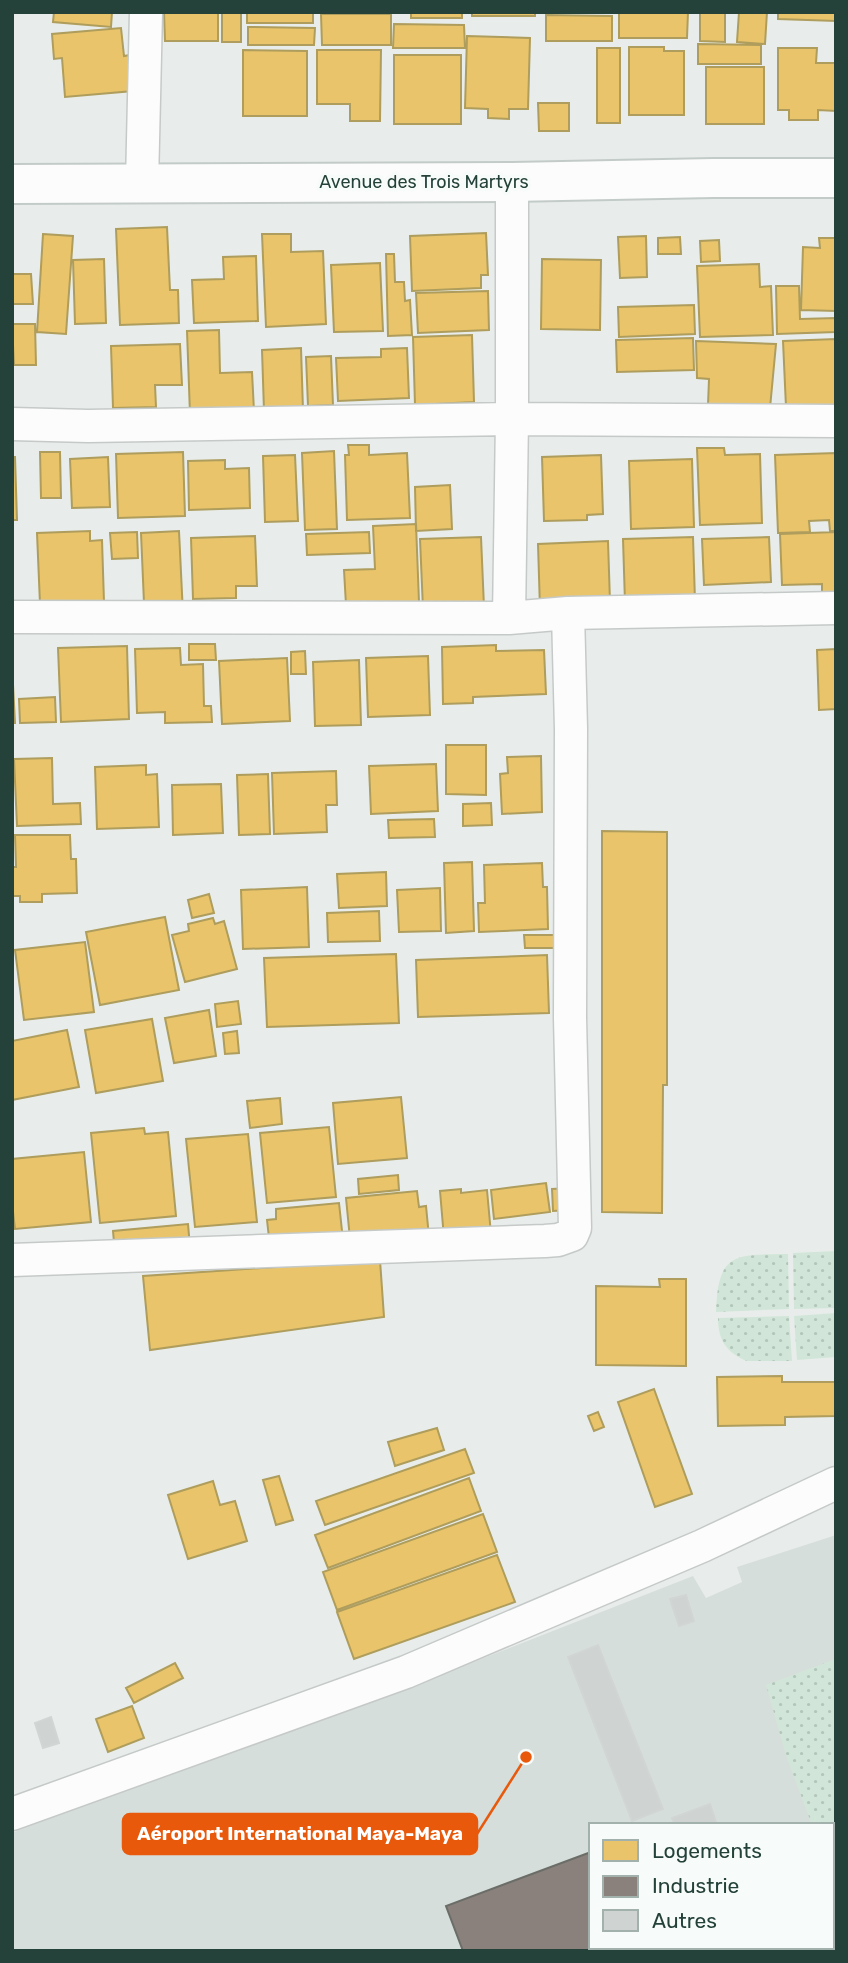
<svg xmlns="http://www.w3.org/2000/svg" width="848" height="1963" font-family="Rubik,sans-serif">
	<defs>
		<pattern id="grass-dots" width="8" height="8" patternUnits="userSpaceOnUse" patternTransform="scale(1.75)"><rect width="8" height="8" fill="#d1e6d8"/><path d="M2 2h.1M6 6h.1" fill="none" stroke="#b3c6ba" stroke-width="1.8" stroke-linecap="round"/></pattern>
	</defs>
	<rect width="100%" height="100%" fill="#e8edeb"/>
	<path fill="#d6dedb" fill-rule="evenodd" d="M 836,1535 L 836,1951 L 12,1951 L 12,1833 L 71,1809 L 458,1668 L 693,1576 L 706,1598 L 742,1582 L 737,1567 ZM 591,1825 L 832,1825 L 832,1947 L 591,1947 Z"/>
	<path fill="url(#grass-dots)" d="M 836,1251 L 836,1308 L 794,1309 L 793,1253 Z
		M 788,1254 L 789,1309 L 716,1312 C 718,1251 735,1255 788,1254 Z
		M 836,1313 L 836,1357 L 797,1360 L 794,1316 Z
		M 789,1316 L 792,1361 L 747,1361 C 726,1353 718,1339 718,1318 Z
		M 833,1660 L 836,1666 L 836,1887 L 832,1878 L 832,1825 L 812,1825 L 786,1755 L 766,1685 Z"/>
	<path fill="#e9c46a" stroke="#ae9d5c" stroke-width="2" d="M 54,12 L 112,12 L 111,27 L 53,22 Z
		M 164,12 L 218,12 L 218,41 L 165,41 Z
		M 222,12 L 241,12 L 241,42 L 222,42 Z
		M 247,12 L 313,12 L 313,23 L 247,23 Z
		M 411,12 L 462,12 L 462,18 L 411,18 Z
		M 472,12 L 535,12 L 535,16 L 472,16 Z
		M 619,12 L 688,12 L 687,38 L 619,38 Z
		M 700,12 L 725,12 L 725,42 L 700,41 Z
		M 739,12 L 767,12 L 765,44 L 737,42 Z
		M 778,12 L 836,12 L 836,21 L 778,19 Z
		M 321,14 L 391,14 L 391,45 L 322,45 Z
		M 546,15 L 612,16 L 612,41 L 546,41 Z
		M 394,24 L 464,25 L 465,48 L 393,48 Z
		M 248,27 L 315,28 L 314,45 L 248,45 Z
		M 121,28 L 124,56 L 130,55 L 133,91 L 65,97 L 62,58 L 54,59 L 52,34 Z
		M 467,36 L 530,38 L 528,109 L 509,109 L 509,119 L 488,118 L 488,109 L 465,108 Z
		M 698,44 L 761,45 L 761,64 L 698,64 Z
		M 629,47 L 664,47 L 664,51 L 684,51 L 684,115 L 629,115 Z
		M 597,48 L 620,48 L 620,123 L 597,123 Z
		M 778,48 L 817,48 L 816,63 L 836,63 L 836,111 L 818,110 L 818,120 L 789,120 L 789,110 L 778,110 Z
		M 243,50 L 307,51 L 307,116 L 243,116 Z
		M 317,50 L 381,50 L 380,121 L 350,121 L 350,104 L 317,104 Z
		M 394,55 L 461,55 L 461,124 L 394,124 Z
		M 706,67 L 764,67 L 764,124 L 706,124 Z
		M 538,103 L 569,103 L 569,131 L 539,131 Z
		M 167,227 L 170,290 L 178,290 L 179,323 L 120,325 L 116,229 Z
		M 486,233 L 488,275 L 481,275 L 481,288 L 412,291 L 410,236 Z
		M 43,234 L 73,236 L 66,334 L 37,332 Z
		M 262,234 L 291,234 L 291,252 L 323,251 L 326,324 L 266,327 Z
		M 646,236 L 647,277 L 620,278 L 618,237 Z
		M 680,237 L 681,254 L 658,254 L 658,238 Z
		M 819,238 L 836,238 L 836,311 L 801,310 L 803,247 L 820,248 Z
		M 719,240 L 720,261 L 701,262 L 700,241 Z
		M 386,254 L 394,254 L 395,282 L 404,282 L 405,301 L 410,300 L 412,335 L 388,336 Z
		M 256,256 L 258,321 L 194,323 L 192,280 L 224,279 L 223,257 Z
		M 12,259 L 13,274 L 31,274 L 33,304 L 12,304 Z
		M 104,259 L 106,323 L 75,324 L 73,260 Z
		M 542,259 L 601,260 L 600,330 L 541,329 Z
		M 380,263 L 383,331 L 334,332 L 331,265 Z
		M 759,264 L 760,287 L 771,286 L 773,335 L 700,337 L 697,266 Z
		M 776,286 L 799,286 L 800,319 L 836,318 L 836,332 L 777,334 Z
		M 488,291 L 489,330 L 418,333 L 416,293 Z
		M 694,305 L 695,334 L 619,337 L 618,307 Z
		M 12,324 L 35,324 L 36,365 L 14,365 Z
		M 219,330 L 220,373 L 252,372 L 254,411 L 190,414 L 187,331 Z
		M 472,335 L 474,402 L 415,405 L 413,337 Z
		M 693,338 L 694,370 L 617,372 L 616,340 Z
		M 836,339 L 836,406 L 786,407 L 783,341 Z
		M 696,341 L 776,344 L 770,408 L 708,405 L 709,379 L 697,378 Z
		M 180,344 L 182,385 L 155,385 L 156,407 L 113,408 L 111,346 Z
		M 301,348 L 303,410 L 264,411 L 262,350 Z
		M 407,348 L 409,398 L 338,401 L 336,358 L 381,357 L 381,349 Z
		M 331,356 L 333,405 L 308,406 L 306,357 Z
		M 348,445 L 369,445 L 369,455 L 407,453 L 410,518 L 347,520 L 345,455 L 349,455 Z
		M 697,448 L 724,448 L 725,455 L 760,454 L 762,523 L 700,525 Z
		M 334,451 L 337,529 L 305,530 L 302,453 Z
		M 40,452 L 60,452 L 61,498 L 41,498 Z
		M 183,452 L 185,516 L 118,518 L 116,454 Z
		M 836,453 L 836,531 L 830,531 L 829,520 L 809,521 L 810,532 L 778,533 L 775,455 Z
		M 295,455 L 298,521 L 265,522 L 263,456 Z
		M 601,455 L 603,514 L 587,515 L 587,520 L 544,521 L 542,457 Z
		M 12,457 L 15,457 L 17,520 L 12,520 Z
		M 108,457 L 110,507 L 72,508 L 70,459 Z
		M 692,459 L 694,527 L 631,529 L 629,461 Z
		M 225,460 L 225,469 L 249,468 L 250,508 L 189,510 L 188,461 Z
		M 450,485 L 452,529 L 416,531 L 415,487 Z
		M 416,524 L 419,602 L 346,605 L 344,570 L 375,569 L 373,526 Z
		M 90,531 L 90,541 L 102,540 L 104,602 L 40,604 L 37,533 Z
		M 179,531 L 183,614 L 144,603 L 141,533 Z
		M 137,532 L 138,558 L 112,559 L 110,533 Z
		M 369,532 L 370,553 L 307,555 L 306,534 Z
		M 836,532 L 836,601 L 822,601 L 822,584 L 782,585 L 780,534 Z
		M 255,536 L 257,586 L 236,586 L 236,598 L 193,599 L 191,538 Z
		M 481,537 L 484,607 L 423,609 L 420,539 Z
		M 693,537 L 695,601 L 625,603 L 623,539 Z
		M 769,537 L 771,582 L 704,585 L 702,539 Z
		M 608,541 L 610,602 L 540,609 L 538,544 Z
		M 189,644 L 215,644 L 216,660 L 189,660 Z
		M 496,645 L 496,651 L 544,650 L 546,694 L 473,697 L 473,703 L 443,704 L 442,647 Z
		M 127,646 L 129,719 L 61,722 L 58,648 Z
		M 180,648 L 181,665 L 203,664 L 204,706 L 211,706 L 212,722 L 165,723 L 165,712 L 137,713 L 135,649 Z
		M 836,649 L 836,709 L 819,710 L 817,650 Z
		M 305,651 L 306,674 L 291,674 L 291,652 Z
		M 428,656 L 430,715 L 368,717 L 366,658 Z
		M 287,658 L 290,721 L 222,724 L 219,661 Z
		M 359,660 L 361,725 L 315,726 L 313,662 Z
		M 12,665 L 15,723 L 12,723 Z
		M 55,697 L 56,722 L 20,723 L 19,699 Z
		M 446,745 L 486,745 L 486,795 L 446,794 Z
		M 541,756 L 542,812 L 502,814 L 500,774 L 508,773 L 507,757 Z
		M 52,758 L 53,804 L 80,803 L 81,824 L 17,826 L 14,759 Z
		M 436,764 L 438,811 L 371,814 L 369,766 Z
		M 146,765 L 146,775 L 157,774 L 159,827 L 97,829 L 95,767 Z
		M 336,771 L 337,805 L 326,805 L 327,832 L 274,834 L 272,773 Z
		M 268,774 L 270,834 L 239,835 L 237,775 Z
		M 221,784 L 223,833 L 173,835 L 172,785 Z
		M 491,803 L 492,825 L 463,826 L 463,804 Z
		M 434,819 L 435,837 L 389,838 L 388,820 Z
		M 602,831 L 667,832 L 667,1085 L 663,1085 L 662,1213 L 602,1212 Z
		M 15,835 L 70,835 L 71,859 L 76,859 L 77,893 L 42,894 L 42,902 L 20,902 L 20,896 L 12,896 L 12,867 L 16,867 Z
		M 472,862 L 474,931 L 446,933 L 444,863 Z
		M 542,863 L 543,887 L 547,887 L 548,929 L 479,932 L 478,903 L 485,903 L 484,865 Z
		M 386,872 L 387,906 L 339,908 L 337,874 Z
		M 307,887 L 309,947 L 243,949 L 241,890 Z
		M 440,888 L 441,931 L 399,932 L 397,890 Z
		M 209,894 L 214,913 L 192,918 L 188,900 Z
		M 379,911 L 380,941 L 328,942 L 327,913 Z
		M 165,917 L 179,990 L 100,1005 L 86,932 Z
		M 213,918 L 215,924 L 224,921 L 237,969 L 185,982 L 172,935 L 189,931 L 188,924 Z
		M 524,935 L 559,935 L 559,948 L 525,948 Z
		M 85,942 L 94,1012 L 24,1020 L 15,950 Z
		M 396,954 L 399,1023 L 267,1027 L 264,958 Z
		M 547,955 L 549,1013 L 418,1017 L 416,960 Z
		M 238,1001 L 241,1024 L 217,1027 L 215,1004 Z
		M 209,1010 L 216,1056 L 174,1063 L 165,1018 Z
		M 152,1019 L 163,1081 L 96,1093 L 85,1030 Z
		M 67,1030 L 79,1087 L 12,1100 L 12,1041 Z
		M 237,1031 L 239,1053 L 225,1054 L 223,1033 Z
		M 401,1097 L 407,1158 L 338,1164 L 333,1103 Z
		M 280,1098 L 282,1124 L 250,1128 L 247,1101 Z
		M 329,1127 L 336,1197 L 267,1203 L 260,1133 Z
		M 144,1128 L 145,1134 L 168,1132 L 176,1216 L 100,1223 L 91,1133 Z
		M 248,1134 L 257,1222 L 195,1227 L 186,1139 Z
		M 84,1152 L 91,1222 L 15,1229 L 12,1203 L 12,1159 Z
		M 398,1175 L 399,1190 L 359,1194 L 358,1179 Z
		M 546,1183 L 550,1212 L 494,1219 L 491,1190 Z
		M 570,1188 L 571,1210 L 553,1211 L 552,1189 Z
		M 461,1189 L 461,1193 L 487,1190 L 491,1234 L 444,1238 L 440,1191 Z
		M 417,1191 L 419,1207 L 426,1206 L 429,1237 L 350,1239 L 346,1198 Z
		M 339,1203 L 343,1240 L 270,1247 L 267,1220 L 276,1219 L 276,1209 Z
		M 188,1224 L 190,1247 L 115,1254 L 113,1231 Z
		M 380,1260 L 384,1317 L 150,1350 L 143,1276 Z
		M 659,1279 L 686,1279 L 686,1366 L 596,1365 L 596,1286 L 660,1287 Z
		M 782,1376 L 782,1382 L 836,1382 L 836,1416 L 785,1417 L 785,1425 L 718,1426 L 717,1377 Z
		M 654,1389 L 692,1494 L 655,1507 L 618,1402 Z
		M 598,1412 L 604,1427 L 594,1431 L 588,1416 Z
		M 437,1428 L 444,1450 L 395,1466 L 388,1442 Z
		M 465,1449 L 474,1473 L 325,1525 L 316,1501 Z
		M 279,1476 L 293,1520 L 276,1525 L 263,1480 Z
		M 469,1478 L 481,1511 L 328,1568 L 315,1535 Z
		M 213,1481 L 220,1505 L 235,1501 L 247,1541 L 188,1559 L 168,1495 Z
		M 483,1514 L 497,1552 L 337,1610 L 323,1572 Z
		M 497,1555 L 515,1602 L 354,1659 L 337,1612 Z
		M 175,1663 L 183,1678 L 134,1703 L 126,1688 Z
		M 132,1706 L 144,1738 L 108,1752 L 96,1719 Z"/>
	<path fill="#8a817c" stroke="#6b6e68" stroke-width="2" d="M 591,1852 L 591,1947 L 660,1947 L 662,1951 L 463,1951 L 446,1906 Z"/>
	<path fill="#cfd4d2" stroke="#d1d6d4" stroke-width="2" d="M 686,1595 L 694,1621 L 679,1626 L 670,1599 Z
		M 598,1645 L 663,1809 L 632,1821 L 568,1657 Z
		M 51,1717 L 59,1743 L 43,1748 L 35,1723 Z
		M 710,1804 L 717,1825 L 675,1825 L 672,1818 Z
		M 694,1947 L 741,1947 L 742,1951 L 695,1951 Z"/>
	<g fill="none" stroke-linecap="round" stroke-linejoin="round">
		<defs>
			<path id="street" d="M 142,184 L 146,12
				M 12,424 L 88,426 L 512,419 L 836,421
				M 12,617 L 509,618 L 568,613 L 836,608
				M 509,618 L 512,419 L 512,182
				M 12,1260 L 545,1241 L 558,1240 L 572,1235 L 575,1228 L 570,1018 L 571,729 L 568,613
				M 12,1814 L 406,1672 L 702,1546 L 836,1483"/>
			<path id="secondary" d="M 12,184 L 512,182 L 713,178 L 836,178"/>
		</defs>
		<use href="#street" stroke="#c5cac8" stroke-width="35"/>
		<use href="#secondary" stroke="#c3cbc8" stroke-width="42"/>
		<use href="#street" stroke="#fcfcfc" stroke-width="32"/>
		<use href="#secondary" stroke="#fcfcfc" stroke-width="38"/>
	</g>
	<g text-anchor="middle" stroke-width="7" stroke-linejoin="round" paint-order="stroke">
		<g font-size="18" fill="#24423a" stroke="#f7fbf9">
			<text x="424" y="188">Avenue des Trois Martyrs</text>
		</g>
	</g>
	<path fill="none" stroke="#e8590c" stroke-width="2.5" d="M526 1757L477 1834"/>
	<circle fill="#e8590c" stroke="#f7fbf9" stroke-width="2.5" cx="526" cy="1757" r="7"/>
	<rect fill="#e8590c" stroke="#e8590c" stroke-width="2.5" x="123" y="1814" width="354" height="40" rx="7"/>
	<g font-size="19" text-anchor="middle" font-weight="bold" fill="#fff">
		<text x="300" y="1840">Aéroport International Maya-Maya</text>
	</g>
	<rect width="848" height="1963" fill="none" stroke="#24423a" stroke-width="28"/>
	<rect x="589" y="1823" width="245" height="126" fill="#f7fbf9" stroke="#a3b1ad" stroke-width="2"/>
	<rect x="603" y="1840" width="35" height="21" fill="#e9c46a" stroke="#a3b1ad" stroke-width="2"/>
	<text x="652" y="1858" font-size="21" fill="#24423a">Logements</text>
	<rect x="603" y="1876" width="35" height="21" fill="#8a817c" stroke="#a3b1ad" stroke-width="2"/>
	<text x="652" y="1893" font-size="21" fill="#24423a">Industrie</text>
	<rect x="603" y="1910" width="35" height="21" fill="#cfd4d2" stroke="#a3b1ad" stroke-width="2"/>
	<text x="652" y="1928" font-size="21" fill="#24423a">Autres</text>
</svg>
